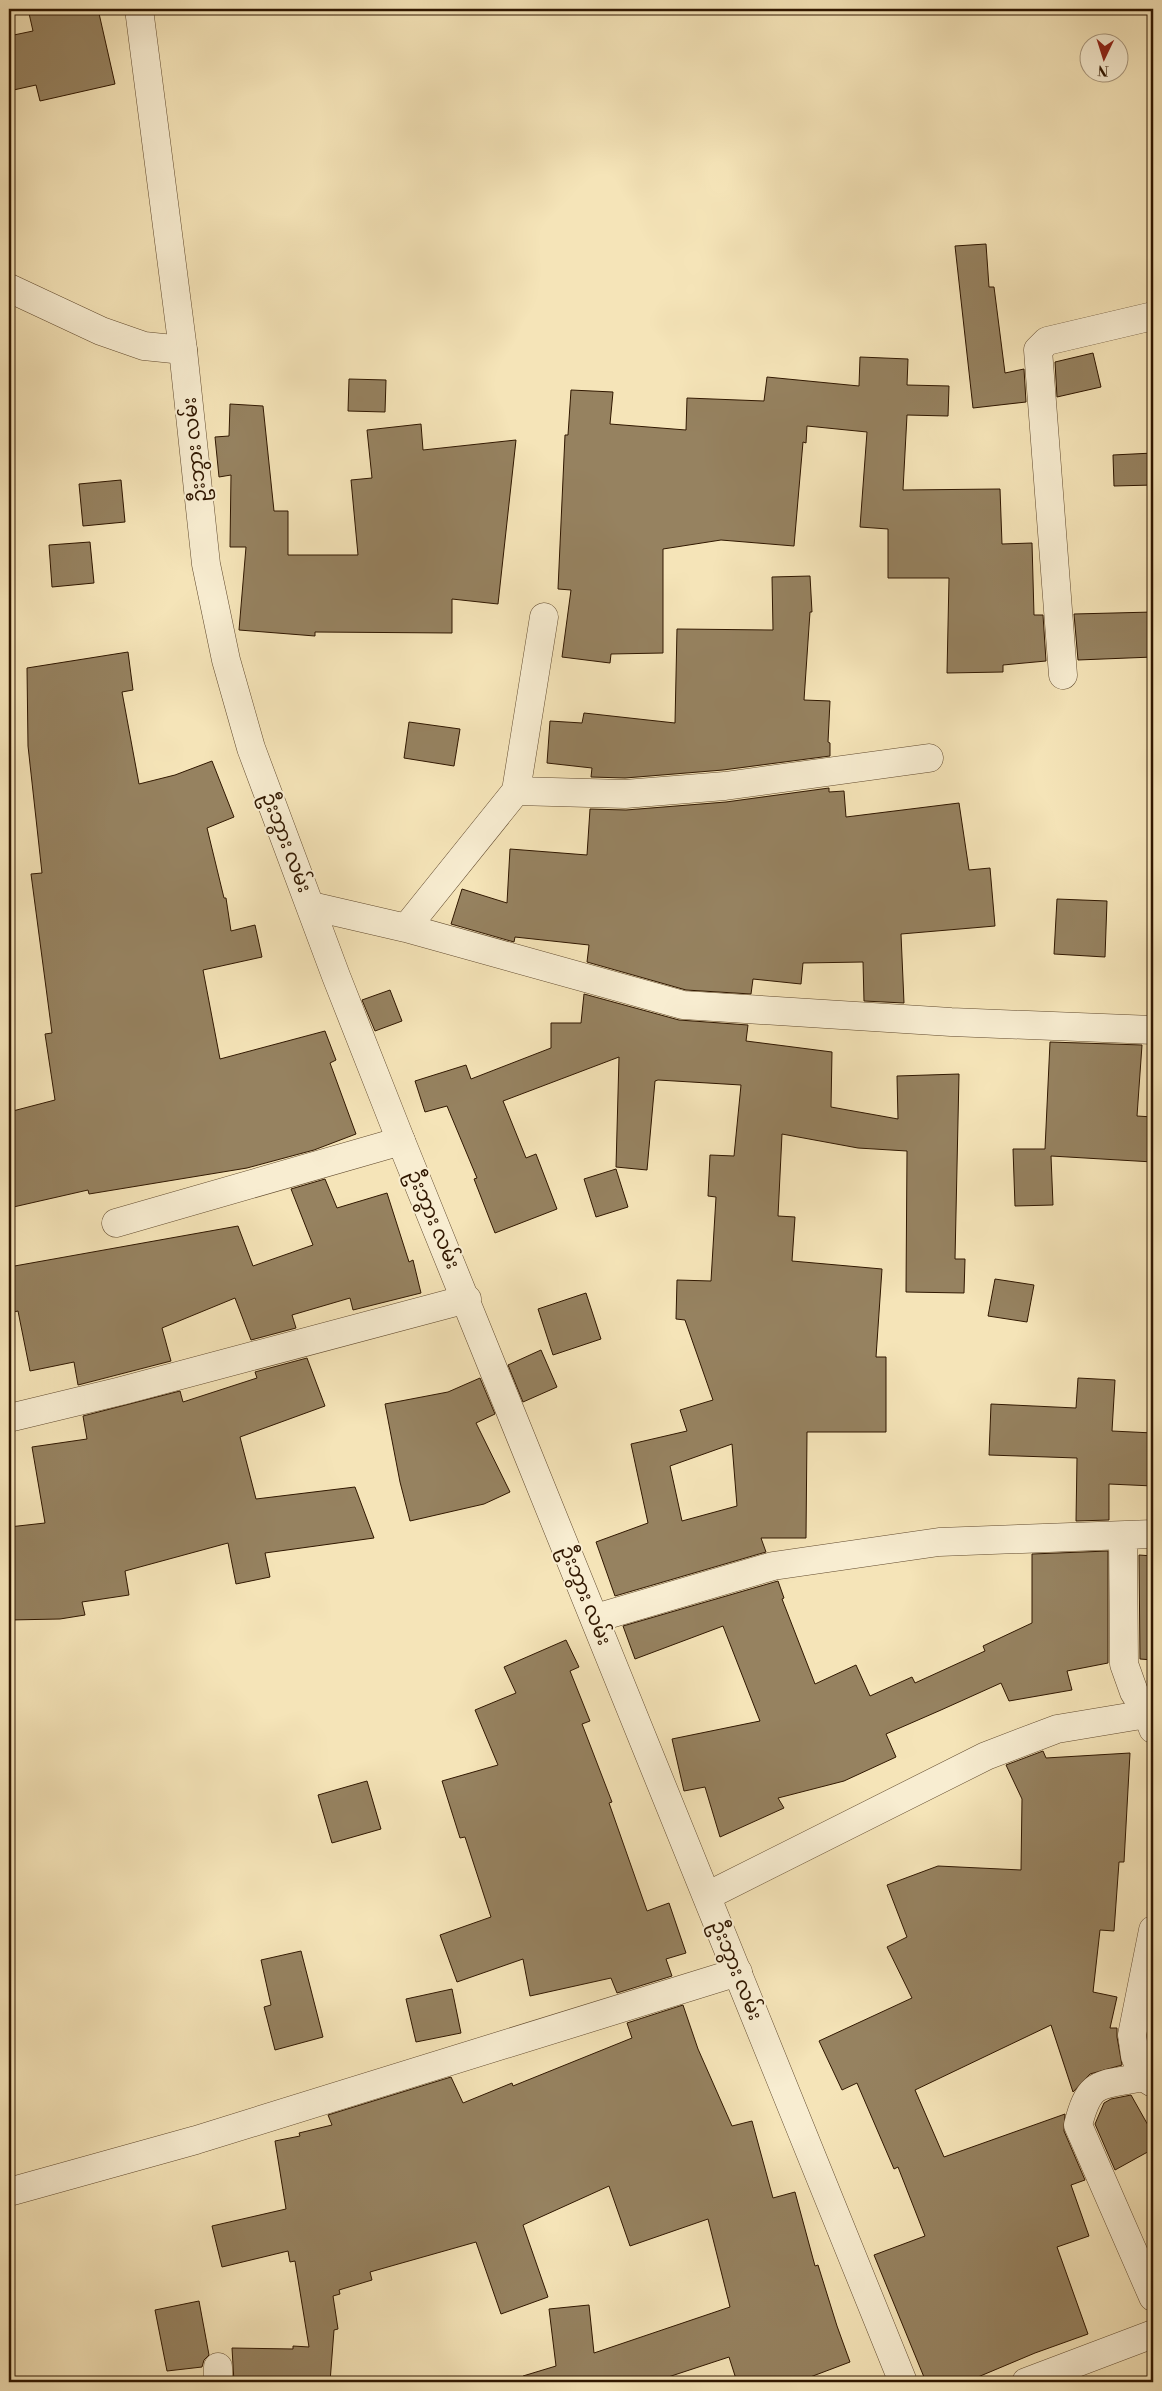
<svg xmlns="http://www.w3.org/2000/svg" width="1162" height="2391" font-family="'Libre Bodoni','Noto Sans Myanmar',serif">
	<rect width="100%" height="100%" fill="#f5e4b8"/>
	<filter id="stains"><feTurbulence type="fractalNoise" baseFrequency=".004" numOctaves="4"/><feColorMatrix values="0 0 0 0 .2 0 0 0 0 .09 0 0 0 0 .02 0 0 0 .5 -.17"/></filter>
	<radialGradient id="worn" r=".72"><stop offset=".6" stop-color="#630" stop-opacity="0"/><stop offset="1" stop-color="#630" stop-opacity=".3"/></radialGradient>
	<path fill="#968260" stroke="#301700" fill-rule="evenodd" d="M 28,9 L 98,9 L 115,84 L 40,101 L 36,85 L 9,91 L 9,36 L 33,31 Z
		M 986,244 L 989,287 L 994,287 L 1005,373 L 1024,369 L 1026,402 L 973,408 L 955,246 Z
		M 1093,353 L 1101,387 L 1057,397 L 1055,362 Z
		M 860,357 L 908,359 L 907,385 L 949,386 L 948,416 L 907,415 L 903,490 L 1000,489 L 1002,544 L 1032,543 L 1034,615 L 1043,615 L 1046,661 L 1003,665 L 1003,672 L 947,673 L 949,578 L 888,578 L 888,529 L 860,527 L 867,432 L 807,426 L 806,443 L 803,442 L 794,546 L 721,540 L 663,549 L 663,653 L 611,654 L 610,663 L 562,657 L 571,590 L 558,589 L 565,435 L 568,435 L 571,390 L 613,392 L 610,424 L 686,430 L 687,398 L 764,401 L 767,377 L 859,386 Z
		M 349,379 L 386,380 L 385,412 L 348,411 Z
		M 230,404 L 263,406 L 274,511 L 288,511 L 288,555 L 358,555 L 351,480 L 372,478 L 367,430 L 421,424 L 423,450 L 516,440 L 498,604 L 452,599 L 452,633 L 315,632 L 315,636 L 239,630 L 246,547 L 230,547 L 231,475 L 219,477 L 215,437 L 229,436 Z
		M 1153,453 L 1153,485 L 1114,486 L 1113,455 Z
		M 121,480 L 125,522 L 83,526 L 79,484 Z
		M 90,542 L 94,583 L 52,587 L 49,545 Z
		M 810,576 L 812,612 L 810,612 L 804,700 L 830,701 L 828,742 L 830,743 L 830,756 L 723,770 L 625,778 L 591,777 L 592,768 L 547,763 L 550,721 L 582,723 L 584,713 L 675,723 L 677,629 L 773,630 L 772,577 Z
		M 1153,612 L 1153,657 L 1078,660 L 1074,614 Z
		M 128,652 L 133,690 L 122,692 L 139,784 L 175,775 L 212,761 L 234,817 L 207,828 L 224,898 L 226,898 L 231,931 L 255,925 L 262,957 L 203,970 L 220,1059 L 325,1031 L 336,1060 L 330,1063 L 356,1134 L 314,1150 L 247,1168 L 89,1194 L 88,1190 L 9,1208 L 9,1112 L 55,1100 L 45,1034 L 52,1033 L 31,874 L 42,873 L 28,746 L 27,668 Z
		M 409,722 L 460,729 L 454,766 L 404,758 Z
		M 829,788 L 829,792 L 844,791 L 846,817 L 959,803 L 969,870 L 990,868 L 995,926 L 901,934 L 904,1003 L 864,1001 L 863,962 L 803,963 L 801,984 L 753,979 L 751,994 L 686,990 L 587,962 L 589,945 L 515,937 L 514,942 L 451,924 L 462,889 L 507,903 L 510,849 L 587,855 L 590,809 L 626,810 L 726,802 Z
		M 1057,899 L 1107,901 L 1105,957 L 1054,954 Z
		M 390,990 L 402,1021 L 375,1031 L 362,1000 Z
		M 584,994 L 679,1020 L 748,1025 L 746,1041 L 832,1052 L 831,1107 L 898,1119 L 897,1076 L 959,1074 L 955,1259 L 965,1259 L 964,1293 L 906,1292 L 907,1151 L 858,1148 L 782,1134 L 778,1216 L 795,1217 L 792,1261 L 882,1269 L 876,1357 L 886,1357 L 886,1432 L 807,1432 L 806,1538 L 761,1538 L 766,1552 L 615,1596 L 596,1542 L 648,1523 L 631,1444 L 687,1431 L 680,1410 L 713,1400 L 685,1320 L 676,1319 L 677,1280 L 711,1281 L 716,1197 L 708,1196 L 710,1155 L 734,1156 L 741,1085 L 658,1080 L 655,1081 L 647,1170 L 616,1167 L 619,1057 L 503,1101 L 526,1158 L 536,1154 L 557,1209 L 495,1233 L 474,1179 L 477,1178 L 447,1106 L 425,1112 L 415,1081 L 466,1065 L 471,1079 L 551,1048 L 551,1023 L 581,1023 ZM 732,1444 L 737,1506 L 682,1521 L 670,1466 Z
		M 1050,1042 L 1142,1045 L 1137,1116 L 1153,1117 L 1153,1162 L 1051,1156 L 1053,1205 L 1015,1206 L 1013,1149 L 1045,1149 Z
		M 616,1169 L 628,1207 L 596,1217 L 584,1179 Z
		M 325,1179 L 337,1208 L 387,1193 L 409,1262 L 413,1260 L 421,1293 L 353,1310 L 350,1298 L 292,1315 L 296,1328 L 251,1340 L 235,1298 L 162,1328 L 171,1361 L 78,1385 L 74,1362 L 30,1371 L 18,1311 L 9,1313 L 9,1267 L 238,1226 L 253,1266 L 313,1245 L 291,1189 Z
		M 995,1279 L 1034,1285 L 1027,1322 L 988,1316 Z
		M 586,1293 L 601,1339 L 553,1355 L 538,1309 Z
		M 541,1350 L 557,1387 L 523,1402 L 508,1365 Z
		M 307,1358 L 325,1406 L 240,1437 L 256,1499 L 355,1487 L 374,1538 L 265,1553 L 270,1577 L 236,1584 L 228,1543 L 125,1571 L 129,1595 L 82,1602 L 85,1615 L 60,1619 L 9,1620 L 9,1527 L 45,1523 L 32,1447 L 87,1439 L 83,1416 L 180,1391 L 183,1402 L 257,1378 L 255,1372 Z
		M 480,1378 L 495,1414 L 476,1423 L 510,1492 L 484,1504 L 410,1521 L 400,1482 L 385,1404 L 448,1392 Z
		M 1078,1378 L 1115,1380 L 1112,1431 L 1153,1433 L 1153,1486 L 1109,1484 L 1109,1520 L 1076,1521 L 1077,1458 L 989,1455 L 991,1404 L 1076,1408 Z
		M 1108,1551 L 1108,1663 L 1067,1671 L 1072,1690 L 1009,1701 L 1001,1683 L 941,1710 L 886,1734 L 896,1757 L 844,1781 L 778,1798 L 784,1808 L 720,1837 L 705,1787 L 684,1791 L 672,1739 L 760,1721 L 723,1626 L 635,1659 L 623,1626 L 778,1581 L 784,1598 L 782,1599 L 815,1684 L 856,1665 L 870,1696 L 912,1677 L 915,1683 L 985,1651 L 983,1646 L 1032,1623 L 1032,1554 Z
		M 1139,1555 L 1153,1556 L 1153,1660 L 1140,1659 Z
		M 566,1640 L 579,1667 L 570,1671 L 590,1721 L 582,1724 L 612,1802 L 609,1803 L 647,1911 L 669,1903 L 686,1953 L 666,1959 L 672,1976 L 617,1993 L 611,1978 L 530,1996 L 523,1959 L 457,1982 L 440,1935 L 491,1917 L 465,1837 L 460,1838 L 442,1781 L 498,1765 L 475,1710 L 516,1693 L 504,1667 Z
		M 1043,1751 L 1046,1758 L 1130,1753 L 1124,1862 L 1119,1862 L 1114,1931 L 1100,1930 L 1093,1992 L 1117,1997 L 1110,2028 L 1117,2028 L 1117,2037 L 1122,2065 L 1090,2074 L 1073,2092 L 1051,2025 L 915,2090 L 944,2157 L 1065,2114 L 1064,2131 L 1085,2180 L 1071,2185 L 1089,2236 L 1057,2247 L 1088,2334 L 1035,2353 L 966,2382 L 926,2382 L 874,2255 L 925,2236 L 898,2167 L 894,2169 L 857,2083 L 842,2090 L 819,2041 L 912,1998 L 887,1947 L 907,1937 L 887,1885 L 938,1866 L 1021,1870 L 1022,1799 L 1006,1765 Z
		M 367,1781 L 381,1829 L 332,1843 L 318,1795 Z
		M 301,1951 L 323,2037 L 275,2050 L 264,2007 L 271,2005 L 261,1960 Z
		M 452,1989 L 461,2033 L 416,2042 L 406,1999 Z
		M 683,2005 L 698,2049 L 732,2126 L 752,2121 L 773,2198 L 795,2192 L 815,2266 L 818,2265 L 837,2326 L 850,2362 L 797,2382 L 737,2382 L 729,2357 L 653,2382 L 524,2382 L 523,2376 L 556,2366 L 549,2309 L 589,2305 L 594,2353 L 730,2307 L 708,2219 L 630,2246 L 609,2186 L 523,2225 L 548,2297 L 501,2314 L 476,2242 L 370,2272 L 372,2280 L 339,2290 L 340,2294 L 333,2296 L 338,2329 L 334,2330 L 330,2382 L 234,2382 L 232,2348 L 293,2349 L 293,2346 L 309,2347 L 295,2261 L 290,2262 L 288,2251 L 222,2267 L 212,2226 L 286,2209 L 275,2141 L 300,2136 L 299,2133 L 332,2125 L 328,2115 L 451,2077 L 463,2103 L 512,2083 L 513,2086 L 632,2038 L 627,2023 Z
		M 1131,2095 L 1153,2134 L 1153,2149 L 1115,2170 L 1095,2124 L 1104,2103 L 1111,2099 Z
		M 199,2301 L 209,2355 L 204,2360 L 202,2367 L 167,2371 L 155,2310 Z"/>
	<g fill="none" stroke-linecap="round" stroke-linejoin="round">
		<defs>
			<path id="minor" d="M 9,288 L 101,331 L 144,346 L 183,350
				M 1063,675 L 1038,350 L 1047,341 L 1153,316
				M 516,791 L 625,794 L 725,786 L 929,758
				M 311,906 L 406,928 L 683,1005 L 951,1022 L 1153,1030
				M 406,928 L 516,791 L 544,617
				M 116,1223 L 401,1141
				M 9,1418 L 121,1391 L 467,1299
				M 1123,1536 L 1124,1664 L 1134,1692 L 1147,1713 L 1153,1729
				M 596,1618 L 773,1566 L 939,1542 L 1153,1534
				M 707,1896 L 986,1756 L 1057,1729 L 1153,1713
				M 1153,1930 L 1132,2035 L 1135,2056 L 1143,2077 L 1153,2083
				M 1143,2077 C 1100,2086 1090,2078 1078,2125 L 1153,2297
				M 9,2192 L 196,2140 L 738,1972
				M 218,2367 L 218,2382
				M 1026,2382 L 1153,2334"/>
			<path id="tertiary" d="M 139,9 L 183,350 L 206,564 L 226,660 L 251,748 L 336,976 L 401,1141 L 903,2382"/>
		</defs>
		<use href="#minor" stroke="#614a2e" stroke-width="29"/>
		<use href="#tertiary" stroke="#614a2e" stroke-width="29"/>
		<use href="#minor" stroke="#f8edd1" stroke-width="28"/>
		<use href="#tertiary" stroke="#f8edd1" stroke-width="28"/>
	</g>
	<g text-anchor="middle" stroke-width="4" stroke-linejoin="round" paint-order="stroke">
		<g font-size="20" fill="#301700" stroke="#f8edd1">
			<text transform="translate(194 450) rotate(-96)" y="7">ဦးဘွား လမ်း</text>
			<text transform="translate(287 842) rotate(69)" y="7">ဦးဘွား လမ်း</text>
			<text transform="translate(434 1219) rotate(67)" y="7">ဦးဘွား လမ်း</text>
			<text transform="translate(586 1595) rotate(68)" y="7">ဦးဘွား လမ်း</text>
			<text transform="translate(737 1970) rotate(68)" y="7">ဦးဘွား လမ်း</text>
		</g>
	</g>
	<rect width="1162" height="2391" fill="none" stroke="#f5e4b8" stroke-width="30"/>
	<rect x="10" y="10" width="1142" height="2371" fill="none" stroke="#301700" stroke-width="2.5"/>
	<rect x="15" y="15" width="1132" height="2361" fill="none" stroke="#301700"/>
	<g transform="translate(1104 58) rotate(184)"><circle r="24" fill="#f8edd1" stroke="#a8977d"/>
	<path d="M0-4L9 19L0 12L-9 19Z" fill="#8f2418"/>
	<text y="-8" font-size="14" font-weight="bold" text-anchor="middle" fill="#301700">N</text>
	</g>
	<rect width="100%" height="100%" filter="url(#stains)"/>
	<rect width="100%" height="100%" fill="url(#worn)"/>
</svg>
